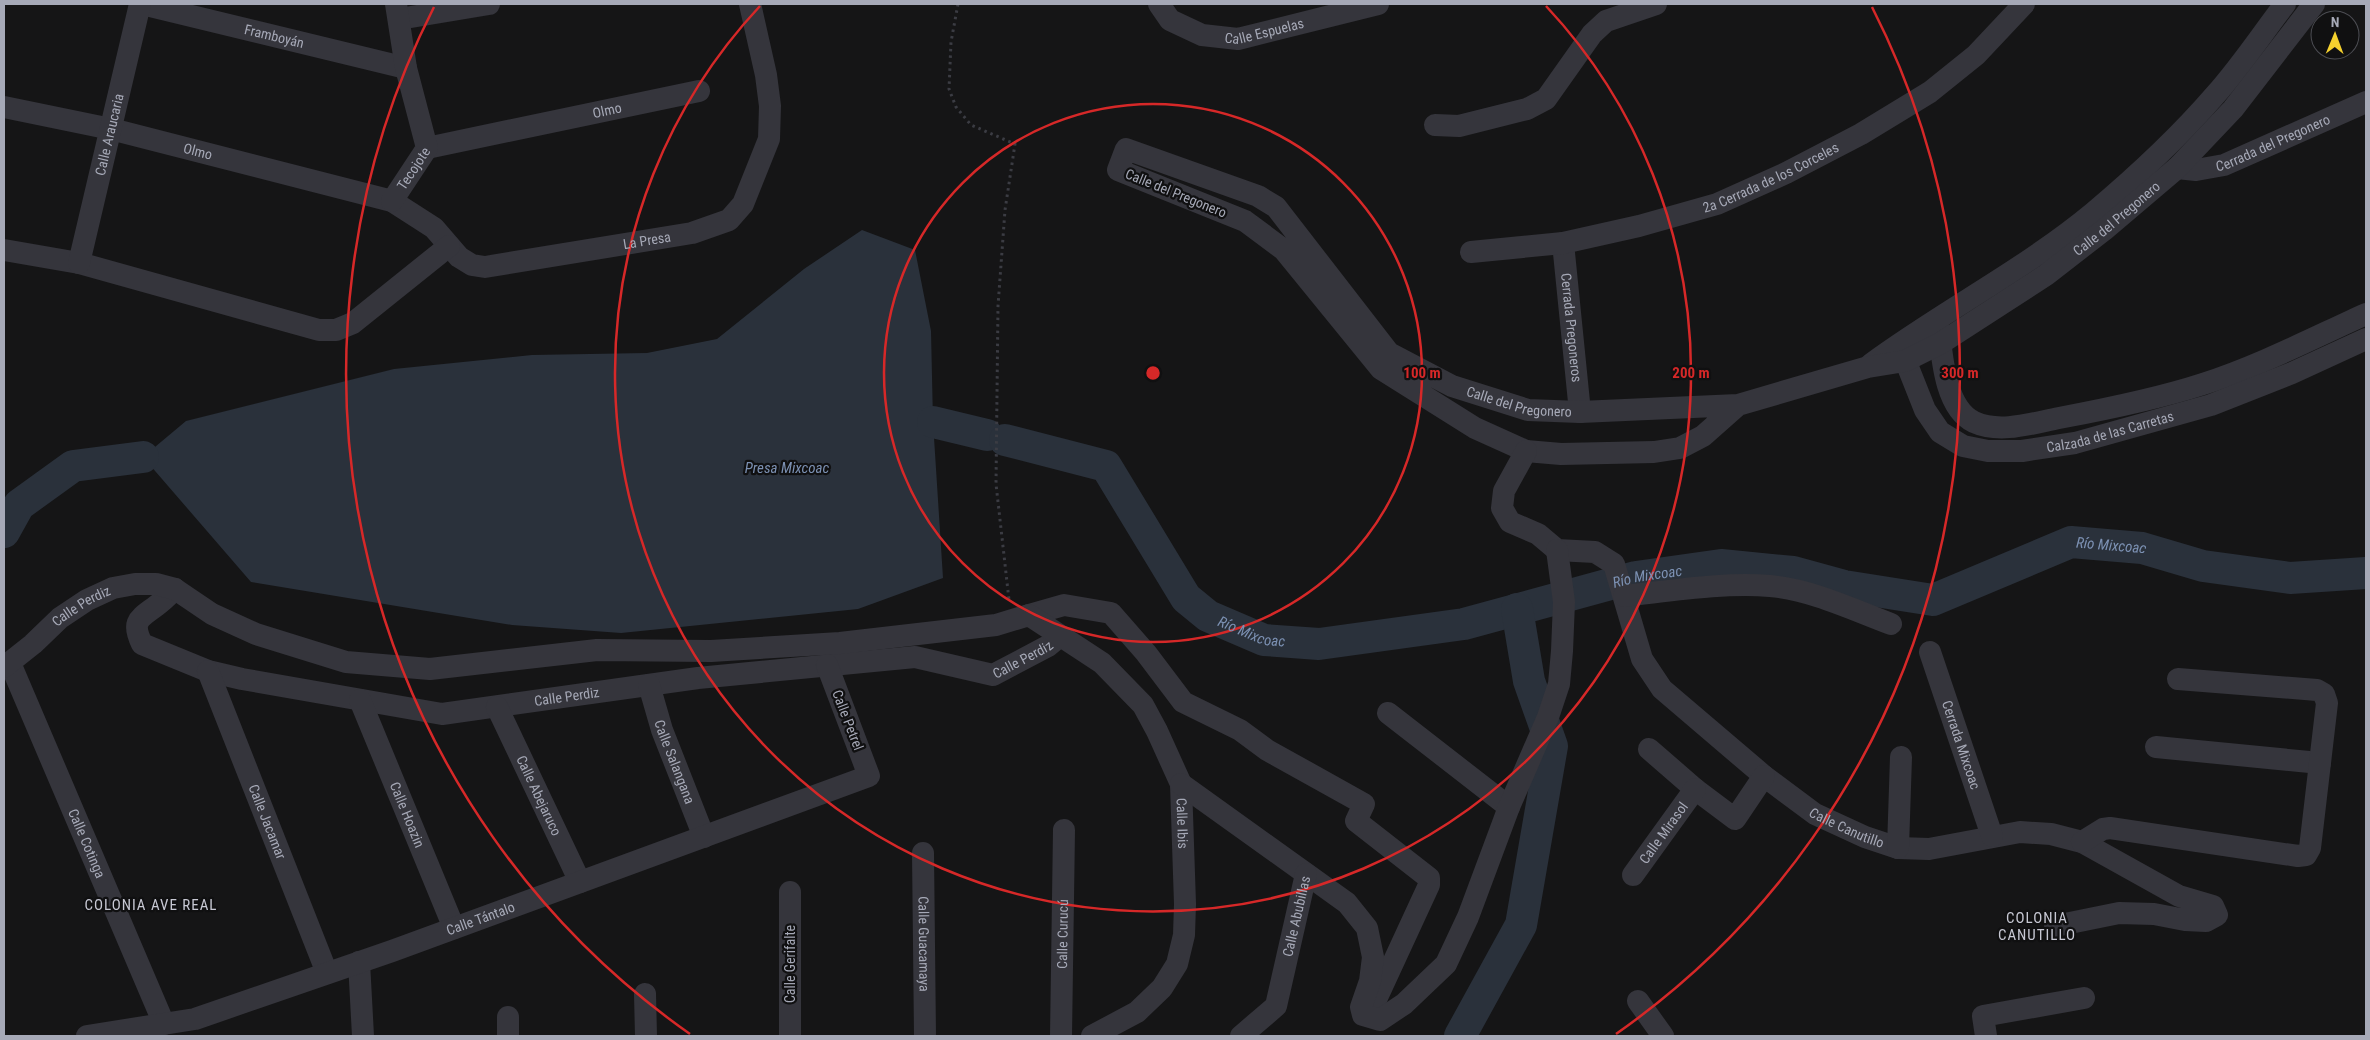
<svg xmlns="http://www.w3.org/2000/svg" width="2370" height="1040" font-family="'Roboto Condensed',sans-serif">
	<rect width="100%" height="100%" fill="#151516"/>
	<path fill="#2a313b" d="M 862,230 L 915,250 L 931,331 L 933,422 L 943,578 L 858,609 L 621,633 L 512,625 L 251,582 L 143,457 L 186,421 L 394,369 L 532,355 L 647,353 L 717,339 L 804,269 Z"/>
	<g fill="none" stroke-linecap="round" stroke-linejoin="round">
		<g stroke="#2a313b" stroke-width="32">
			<path d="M 933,422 L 987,435"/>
			<path id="s1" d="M 1005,440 L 1106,466 L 1186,598 L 1208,616 L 1264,640 L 1319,644 L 1464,624 L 1636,577 L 1721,565 L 1793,572 L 1844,586 L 1933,600 L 2071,542 L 2142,548 L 2203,566 L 2290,578 L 2366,573"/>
			<path d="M 4,532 L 19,505 L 73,466 L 143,457"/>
			<path d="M 1460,1036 L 1521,925 L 1552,746 L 1529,681 L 1517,609"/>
		</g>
		<path stroke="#3b3c43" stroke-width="3" stroke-dasharray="2.5 4" stroke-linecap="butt" d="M 958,4 L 951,42 L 949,89 L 956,107 L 971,125 L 1015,144 L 1005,210 L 998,306 L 996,484 L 1009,600"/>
		<g stroke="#35353c" stroke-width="22">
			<path id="s2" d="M 142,4 L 406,68"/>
			<path id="s3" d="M 1159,4 L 1170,20 L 1202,35 L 1238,39 L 1378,4"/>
			<path d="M 399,19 L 489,4"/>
			<path id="s4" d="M 4,107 L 111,129 L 392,201 L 434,228 L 459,257 L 472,265 L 485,267 L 692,233 L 729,220 L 743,204 L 769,139 L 770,106 L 766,75 L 750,4"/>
			<path d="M 1435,125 L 1459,126 L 1527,109 L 1546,99 L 1592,34 L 1606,21 L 1656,4"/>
			<path id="s5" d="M 427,148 L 699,91"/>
			<path id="s6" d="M 2177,168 L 2196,170 L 2224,165 L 2366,102"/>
			<path id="s7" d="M 392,201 L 427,148 L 406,68 L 396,4"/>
			<path id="s8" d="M 1563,243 L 1580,412"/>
			<path d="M 4,250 L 79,263 L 319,330 L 336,330 L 353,323 L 449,246"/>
			<path id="s9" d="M 1471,252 L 1563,243 L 1639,226 L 1717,204 L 1786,173 L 1861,134 L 1930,92 L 1976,55 L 2024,4"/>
			<path id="s10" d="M 79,263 L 140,4"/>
			<path d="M 1939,330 C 1942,357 1945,408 1974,422 C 2000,434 2033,423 2059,418 C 2107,409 2157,399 2203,384 C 2259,366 2313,338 2366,314"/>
			<path id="s11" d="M 1900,347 L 1925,410 L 1940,432 L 1963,446 L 1988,451 L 2022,451 L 2075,443 L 2211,405 L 2292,373 L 2366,339"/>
			<path d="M 1871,364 C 1943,311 2024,270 2093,213 C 2137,176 2179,137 2216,94 C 2241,66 2262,34 2285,4"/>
			<path id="s12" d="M 1738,405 L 1703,436 L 1680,448 L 1654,452 L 1561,454 L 1526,451 L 1475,428 L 1381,369 L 1284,250 L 1245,221 L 1118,170 L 1126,149 L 1258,196 L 1276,207 L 1389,353 L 1452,386 L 1528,410 L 1580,412 L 1738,405 L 1868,367 L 1905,361 L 1941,343 L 2046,275 L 2104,230 L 2177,168 L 2233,109 L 2314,4"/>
			<path id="s13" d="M 1526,451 L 1504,491 L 1502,508 L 1510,522 L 1538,534 L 1557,550 L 1595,552 L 1614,564 L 1642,659 L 1662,689 L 1764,776 L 1815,814 L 1865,837 L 1898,848 L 1929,849 L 2020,832 L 2051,834 L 2082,842 L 2179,896 L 2213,906 L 2217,915 L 2206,921 L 2185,920 L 2154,914 L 2119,913 L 2055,926"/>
			<path id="s14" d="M 175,589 C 169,595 163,601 156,606 C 139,619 131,621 142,644 L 208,671 L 242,679 L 442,714 L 698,678 L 915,657 L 993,675 L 1048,646 L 1060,636"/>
			<path d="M 1624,596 C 1670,591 1724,582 1770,586 C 1812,590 1851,609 1891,624"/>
			<path d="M 1029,615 L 1064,605 L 1111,613 L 1146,653 L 1183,702 L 1240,730 L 1267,750 L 1364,804 L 1356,821 L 1429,878 L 1429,885 L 1374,1004"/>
			<path id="s15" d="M 1930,652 L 1992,836"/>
			<path id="s16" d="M 10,663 L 164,1024"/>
			<path id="s17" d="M 4,667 L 33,644 L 60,618 L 87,600 L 113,588 L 135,584 L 156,584 L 175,589 L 212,614 L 256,634 L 346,662 L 430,669 L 597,650 L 711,651 L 840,643 L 996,625 L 1029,615 L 1102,663 L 1143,705 L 1157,731 L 1181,784 L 1185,904 L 1184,935 L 1177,964 L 1162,988 L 1137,1012 L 1092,1036"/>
			<path id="s18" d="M 208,671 L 327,973"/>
			<path id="s19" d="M 649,685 L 662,730 L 704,837"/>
			<path id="s20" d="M 360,700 L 454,928"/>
			<path id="s21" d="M 497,707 L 580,882"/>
			<path d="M 1388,713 L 1509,807"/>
			<path d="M 2156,747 L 2320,763"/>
			<path d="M 1649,749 L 1695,789 L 1735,819 L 1764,776"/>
			<path d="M 1181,784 L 1347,903 L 1367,928 L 1373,957 L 1370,981 L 1361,1007 L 1363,1015 L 1380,1020 L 1404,1004 L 1446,964 L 1468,917 L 1509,807 L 1548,717 L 1559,684 L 1562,651 L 1564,602 L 1557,550"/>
			<path d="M 2082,842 L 2103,829 L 2110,828 L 2298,856 L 2306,855 L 2310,848 L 2327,703 L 2324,694 L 2317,690 L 2178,679"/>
			<path d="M 1898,848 L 1901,757"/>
			<path id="s22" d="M 923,853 L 925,1036"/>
			<path id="s23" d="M 1633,875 L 1695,789"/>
			<path d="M 790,892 L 790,1036"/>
			<path d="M 359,962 L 363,1036"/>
			<path d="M 645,994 L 646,1036"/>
			<path d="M 1638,1001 L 1663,1036"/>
			<path d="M 508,1017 L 508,1036"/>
			<path id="s24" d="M 87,1036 L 195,1019 L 392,951 L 869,776 L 827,665"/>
			<path id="s25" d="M 1061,1036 L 1064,830"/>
			<path id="s26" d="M 1241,1036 L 1276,1006 L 1306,874"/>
			<path d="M 1986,1036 L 1983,1016 L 2084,998"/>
		</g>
	</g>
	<g fill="none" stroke="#d62828" stroke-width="2.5">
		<circle cx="1153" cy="373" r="269"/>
		<path d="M1546 6A538 538 0 1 1 760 6"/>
		<path d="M690 1034A807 807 0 0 1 434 7M1872 7A807 807 0 0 1 1616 1034"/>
	</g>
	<g text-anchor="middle" stroke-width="4.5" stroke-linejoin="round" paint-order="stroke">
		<g font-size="14" fill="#a6a9b7" stroke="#101011">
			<text dy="5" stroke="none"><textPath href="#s3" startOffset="118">Calle Espuelas</textPath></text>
			<text dy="5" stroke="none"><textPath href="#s2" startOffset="136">Framboyán</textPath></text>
			<text dy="5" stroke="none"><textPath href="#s5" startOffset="184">Olmo</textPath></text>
			<text dy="5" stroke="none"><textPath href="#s10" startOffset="132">Calle Araucaria</textPath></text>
			<text dy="5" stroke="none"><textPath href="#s6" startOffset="101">Cerrada del Pregonero</textPath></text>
			<text dy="5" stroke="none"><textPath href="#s4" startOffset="199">Olmo</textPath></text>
			<text dy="5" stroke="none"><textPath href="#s7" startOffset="39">Tecojote</textPath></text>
			<text dy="5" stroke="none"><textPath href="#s9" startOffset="311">2a Cerrada de los Corceles</textPath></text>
			<text transform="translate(1176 193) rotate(22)" y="5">Calle del Pregonero</text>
			<text dy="5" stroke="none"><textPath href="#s12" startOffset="1891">Calle del Pregonero</textPath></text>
			<text dy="5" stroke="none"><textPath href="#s4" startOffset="680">La Presa</textPath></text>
			<text dy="5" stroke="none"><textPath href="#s8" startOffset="85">Cerrada Pregoneros</textPath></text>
			<text dy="5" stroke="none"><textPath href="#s12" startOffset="1242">Calle del Pregonero</textPath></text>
			<text dy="5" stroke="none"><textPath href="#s11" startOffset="271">Calzada de las Carretas</textPath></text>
			<text dy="5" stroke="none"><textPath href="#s17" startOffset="99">Calle Perdiz</textPath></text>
			<text dy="5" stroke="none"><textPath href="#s14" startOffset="972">Calle Perdiz</textPath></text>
			<text dy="5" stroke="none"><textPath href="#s14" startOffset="508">Calle Perdiz</textPath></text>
			<text transform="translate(848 720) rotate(69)" y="5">Calle Petrel</text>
			<text dy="5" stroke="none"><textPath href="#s15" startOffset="98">Cerrada Mixcoac</textPath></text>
			<text dy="5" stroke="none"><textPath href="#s19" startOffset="81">Calle Salangana</textPath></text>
			<text dy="5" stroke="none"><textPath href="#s21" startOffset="98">Calle Abejaruco</textPath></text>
			<text dy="5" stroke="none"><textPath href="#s20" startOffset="124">Calle Hoazin</textPath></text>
			<text dy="5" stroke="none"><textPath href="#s18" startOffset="162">Calle Jacamar</textPath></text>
			<text dy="5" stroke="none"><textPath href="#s17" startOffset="1346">Calle Ibis</textPath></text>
			<text dy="5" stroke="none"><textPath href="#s13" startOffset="562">Calle Canutillo</textPath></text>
			<text dy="5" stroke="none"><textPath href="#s23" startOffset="52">Calle Mirasol</textPath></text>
			<text dy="5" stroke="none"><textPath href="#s16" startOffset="196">Calle Cotinga</textPath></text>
			<text dy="5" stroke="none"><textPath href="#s26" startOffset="138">Calle Abubillas</textPath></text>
			<text dy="5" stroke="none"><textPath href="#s24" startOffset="412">Calle Tántalo</textPath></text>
			<text dy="5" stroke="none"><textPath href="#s25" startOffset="102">Calle Curucú</textPath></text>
			<text dy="5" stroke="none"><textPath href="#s22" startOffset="91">Calle Guacamaya</textPath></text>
			<text transform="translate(790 964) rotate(-90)" y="5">Calle Gerifalte</text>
		</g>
		<g font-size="15" font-style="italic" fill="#7c91b3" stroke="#101011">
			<text x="787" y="473">Presa Mixcoac</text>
			<text dy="5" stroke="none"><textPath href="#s1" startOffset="1219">Río Mixcoac</textPath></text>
			<text dy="5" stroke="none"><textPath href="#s1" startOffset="739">Río Mixcoac</textPath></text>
			<text dy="5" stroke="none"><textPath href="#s1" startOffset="334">Río Mixcoac</textPath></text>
		</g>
		<g font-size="15" letter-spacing="1" fill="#c7c8d3" stroke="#101011">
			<text x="151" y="910">COLONIA AVE REAL</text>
			<text x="2037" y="923">COLONIA<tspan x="2037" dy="17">CANUTILLO</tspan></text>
		</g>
	</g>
	<circle cx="1153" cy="373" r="8" fill="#d62828" stroke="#101011" stroke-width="2.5"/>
	<g font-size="15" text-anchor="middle" font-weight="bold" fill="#d62828" stroke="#101011" stroke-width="4.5" stroke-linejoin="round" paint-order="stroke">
		<text x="1422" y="378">100 m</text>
		<text x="1691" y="378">200 m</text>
		<text x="1960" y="378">300 m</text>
	</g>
	<rect width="2370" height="1040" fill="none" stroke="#a6a9b7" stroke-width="10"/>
	<g transform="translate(2335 35) rotate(1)"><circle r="24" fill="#101011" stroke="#4c4d53"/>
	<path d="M0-4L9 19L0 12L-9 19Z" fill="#f5d12e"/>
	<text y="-8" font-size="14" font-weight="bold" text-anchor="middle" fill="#a6a9b7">N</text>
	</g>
</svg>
